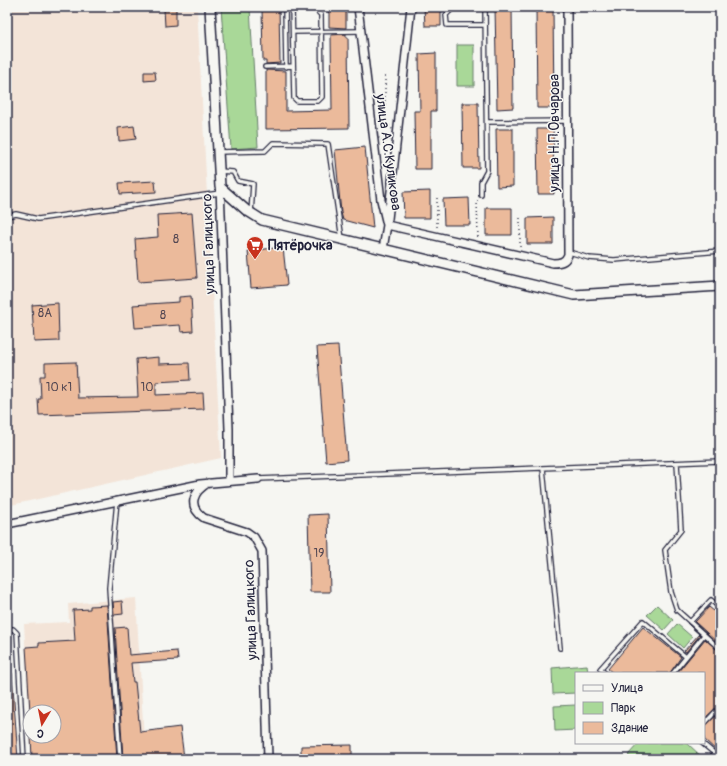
<svg xmlns="http://www.w3.org/2000/svg" width="727" height="766" font-family="Pangolin,sans-serif">
	<rect width="100%" height="100%" fill="#f6f6f2"/>
	<filter id="ink" filterUnits="userSpaceOnUse"><feTurbulence type="fractalNoise" baseFrequency=".025" numOctaves="2"/><feDisplacementMap in="SourceGraphic" scale="8" xChannelSelector="R" yChannelSelector="G"/><feConvolveMatrix kernelMatrix="1 2 1 2 8 2 1 2 1" color-interpolation-filters="sRGB"/></filter>
	<g filter="url(#ink)">
		<path fill="#f3e4d8" d="M 7,7 L 197,7 L 221,458 L 7,506 Z
			M 136,598 L 145,759 L 32,759 L 30,736 L 54,736 L 54,712 L 30,712 L 30,730 L 24,624 L 69,622 L 68,604 Z"/>
		<path fill="#a9d898" stroke="#667d6a" d="M 221,7 L 250,7 L 258,147 L 231,149 Z
			M 457,45 L 474,45 L 474,86 L 457,86 Z
			M 657,605 L 673,620 L 664,630 L 647,615 Z
			M 677,624 L 692,637 L 683,648 L 668,634 Z
			M 587,665 L 588,673 L 576,673 L 576,693 L 553,694 L 552,668 Z
			M 576,705 L 576,730 L 555,731 L 554,706 Z
			M 639,743 L 687,743 L 704,759 L 633,759 L 628,755 Z"/>
		<path fill="#ebba9b" stroke="#22223b" d="M 262,7 L 279,7 L 280,63 L 266,64 L 266,61 L 263,61 Z
			M 322,7 L 346,7 L 346,28 L 329,27 L 329,13 Z
			M 424,7 L 447,7 L 441,12 L 441,26 L 425,26 Z
			M 495,7 L 512,7 L 513,108 L 497,109 Z
			M 536,7 L 553,7 L 554,108 L 537,108 Z
			M 164,9 L 176,9 L 176,25 L 165,26 Z
			M 346,34 L 346,37 L 348,37 L 349,128 L 266,129 L 266,70 L 286,71 L 286,111 L 332,110 L 331,35 Z
			M 436,53 L 436,111 L 431,111 L 431,169 L 415,169 L 414,111 L 420,111 L 419,54 Z
			M 144,72 L 155,72 L 156,80 L 144,81 Z
			M 462,103 L 478,103 L 479,168 L 463,168 Z
			M 134,126 L 136,139 L 119,141 L 118,128 Z
			M 496,129 L 513,129 L 513,186 L 497,187 Z
			M 537,129 L 553,129 L 554,194 L 538,194 Z
			M 365,147 L 373,228 L 343,220 L 341,213 L 335,150 Z
			M 155,181 L 156,192 L 120,194 L 119,183 Z
			M 430,191 L 430,218 L 404,218 L 403,192 Z
			M 469,198 L 470,225 L 444,225 L 443,199 Z
			M 486,208 L 512,208 L 512,235 L 486,235 Z
			M 192,213 L 197,278 L 138,282 L 135,239 L 158,237 L 157,215 Z
			M 553,217 L 553,244 L 527,244 L 527,218 Z
			M 283,247 L 287,285 L 251,288 L 248,251 Z
			M 191,296 L 193,331 L 181,332 L 180,325 L 135,328 L 133,305 L 179,302 L 179,297 Z
			M 58,303 L 59,341 L 34,342 L 32,305 Z
			M 338,346 L 347,460 L 326,462 L 317,347 Z
			M 159,357 L 159,364 L 189,363 L 190,380 L 156,382 L 156,395 L 203,393 L 204,409 L 39,415 L 38,399 L 41,399 L 40,376 L 45,376 L 45,363 L 76,362 L 78,398 L 138,397 L 136,359 Z
			M 328,514 L 330,592 L 310,592 L 308,515 Z
			M 122,601 L 123,614 L 114,615 L 113,602 Z
			M 107,605 L 117,759 L 32,759 L 31,736 L 54,736 L 54,712 L 30,712 L 26,647 L 39,646 L 39,643 L 75,641 L 73,610 L 90,609 L 90,606 Z
			M 709,607 L 720,616 L 720,645 L 695,622 Z
			M 687,623 L 700,635 L 686,652 L 684,651 L 699,634 Z
			M 127,627 L 129,655 L 177,651 L 178,660 L 131,663 L 133,682 L 135,682 L 140,732 L 180,727 L 184,758 L 123,759 L 115,628 Z
			M 643,627 L 681,657 L 670,673 L 613,673 L 608,669 Z
			M 705,639 L 720,652 L 720,704 L 704,719 L 704,673 L 677,673 Z
			M 7,673 L 12,673 L 18,759 L 7,759 Z
			M 720,712 L 720,754 L 704,739 L 704,727 Z
			M 352,745 L 352,759 L 301,759 L 301,746 Z"/>
		<g fill="none" stroke-linecap="round" stroke-linejoin="round">
			<defs>
				<path id="service" d="M 285,7 L 286,67
					M 292,7 L 294,98 L 297,101 L 318,101 L 322,97 L 321,15 L 313,7
					M 454,7 L 446,15 L 447,25 L 485,25
					M 293,32 L 361,31
					M 265,67 L 293,66
					M 487,122 L 567,121
					M 218,152 L 265,151 L 273,143 L 328,144 L 342,239
					M 219,171 L 233,172 L 238,181 L 253,184 L 251,213
					M 481,195 L 481,182 L 487,171 L 485,7
					M 7,216 L 16,214 L 38,219 L 220,193
					M 569,252 L 589,258 L 614,260 L 720,251
					M 677,463 L 681,530 L 665,550 L 671,592 L 677,610 L 720,649
					M 543,468 L 560,648
					M 258,479 L 720,461
					M 117,501 L 109,588 L 120,759
					M 690,622 L 711,600 L 720,608
					M 7,630 L 13,629 L 17,633 L 24,759
					M 605,673 L 600,669 L 643,621 L 686,657
					M 673,673 L 704,635
					M 704,724 L 720,707
					M 702,743 L 720,758"/>
				<path id="minor" d="M 358,7 L 381,200 L 387,225
					M 220,187 L 229,429 L 229,480
					M 388,219 L 411,7
					M 383,249 L 387,225 L 553,263 C 560,263 565,262 568,255 L 567,7
					M 208,483 C 193,492 187,506 204,518 L 247,532 L 254,537 L 262,551 L 268,759
					M 7,524 L 200,484 L 258,479"/>
				<path id="tertiary" d="M 210,7 L 220,187 L 246,210 L 262,220 L 574,295 L 720,286"/>
			</defs>
			<use href="#service" stroke="#22223b" stroke-width="6"/>
			<use href="#minor" stroke="#22223b" stroke-width="10"/>
			<use href="#tertiary" stroke="#22223b" stroke-width="12"/>
			<path stroke="#22223b" stroke-width="1.5" stroke-dasharray="1 3" stroke-linecap="butt" d="M 385,125 L 385,74
				M377 133a8 8 0 1 1 16 0a8 8 0 1 1-16 0Z
				M 437,198 L 437,229
				M 477,200 L 478,238
				M 520,218 L 520,248"/>
			<use href="#service" stroke="#f6f6f2" stroke-width="3.5"/>
			<use href="#minor" stroke="#f6f6f2" stroke-width="7"/>
			<use href="#tertiary" stroke="#f6f6f2" stroke-width="9"/>
		</g>
	</g>
	<defs>
		<symbol id="supermarket-pin" viewBox="-11 -11 22 30"><path d="M0 17L-7.5 6A9.5 9.5 0 1 1 7.5 6Z" fill="#c8321e" stroke="#f6f6f2"/><path d="M-6-5.5h2.5l.6 2H6L4.5 2H-2.5L-4.4-4H-6ZM-1.5 3.2a1.3 1.3 0 1 0 .1 0ZM3 3.2a1.3 1.3 0 1 0 .1 0Z" fill="#fff"/></symbol>
	</defs>
	<g fill-rule="evenodd">
		<use href="#supermarket-pin" x="245" y="235" width="20" height="27"/>
	</g>
	<g text-anchor="middle" stroke-width="3" stroke-linejoin="round" paint-order="stroke">
		<g font-size="12" fill="#544853">
			<text x="176" y="243">8</text>
			<text x="45" y="317">8А</text>
			<text x="163" y="319">8</text>
			<text x="59" y="391">10 к1</text>
			<text x="147" y="391">10</text>
			<text x="319" y="557">19</text>
		</g>
		<g font-size="14" fill="#22223b" stroke="#f6f6f2">
			<text transform="translate(554 133) rotate(-90)" y="5">улица Н.П.Овчарова</text>
			<text transform="translate(389 152) rotate(82)" y="5">улица А.С.Куликова</text>
			<text transform="translate(208 244) rotate(-92)" y="5">улица Галицкого</text>
			<text transform="translate(250 610) rotate(-92)" y="5">улица Галицкого</text>
		</g>
		<g font-size="14" font-weight="bold" fill="#22223b" stroke="#f6f6f2" text-anchor="start">
			<text x="268" y="250">Пятёрочка</text>
		</g>
	</g>
	<rect width="727" height="766" fill="none" stroke="#f6f6f2" stroke-width="24"/>
	<rect x="12" y="12" width="703" height="742" fill="none" stroke="#22223b" stroke-width="1.5" filter="url(#ink)"/>
	<rect x="575" y="672" width="130" height="72" fill="#f6f6f2" stroke="#a1a1a9"/>
	<rect x="583" y="685" width="20" height="6" fill="#f6f6f2" stroke="#a1a1a9"/>
	<text x="611" y="692" font-size="12" fill="#22223b">Улица</text>
	<rect x="583" y="702" width="20" height="12" fill="#a9d898" stroke="#a1a1a9"/>
	<text x="611" y="712" font-size="12" fill="#22223b">Парк</text>
	<rect x="583" y="722" width="20" height="12" fill="#ebba9b" stroke="#a1a1a9"/>
	<text x="611" y="732" font-size="12" fill="#22223b">Здание</text>
	<g transform="translate(42 724) rotate(190)"><circle r="19" fill="#f6f6f2" stroke="#a1a1a9"/>
	<path d="M0-3L7 15L0 10L-7 15Z" fill="#c8321e"/>
	<text y="-6" font-size="11" font-weight="bold" text-anchor="middle" fill="#22223b">С</text>
	</g>
</svg>
